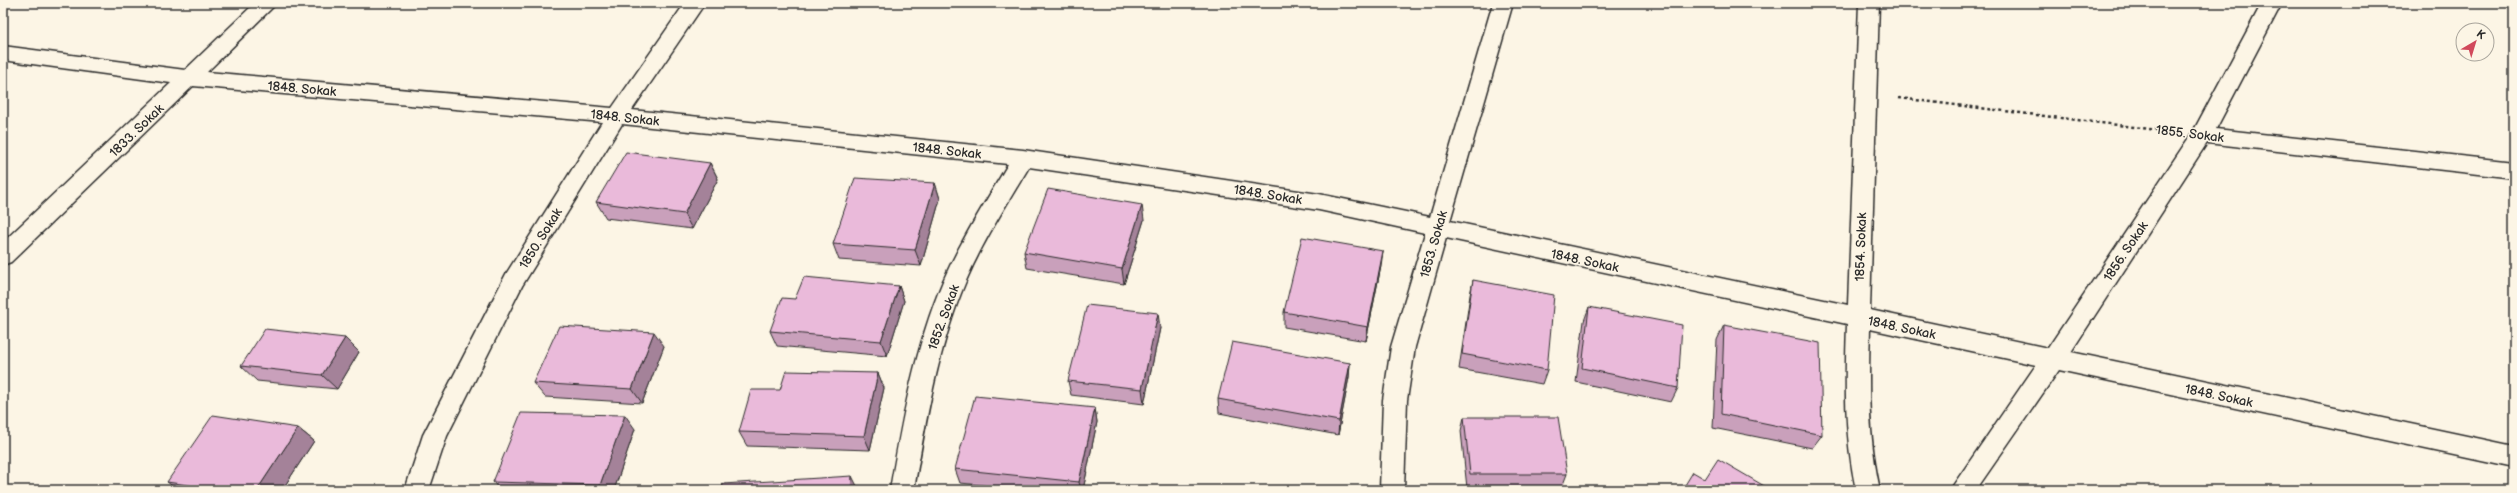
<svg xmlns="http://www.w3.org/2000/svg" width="2517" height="493" font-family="'Balsamiq Sans',sans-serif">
	<rect width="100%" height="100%" fill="#fcf5e5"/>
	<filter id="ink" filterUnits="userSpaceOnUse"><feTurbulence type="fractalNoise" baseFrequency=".025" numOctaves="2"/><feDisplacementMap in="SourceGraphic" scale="8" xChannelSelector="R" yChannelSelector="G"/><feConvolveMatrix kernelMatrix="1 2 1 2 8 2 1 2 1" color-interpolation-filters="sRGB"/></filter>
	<g filter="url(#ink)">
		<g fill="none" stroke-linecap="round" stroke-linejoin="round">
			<defs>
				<path id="street" d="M 255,3 L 277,3 L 207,72 L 612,108 L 685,3 L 705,3 L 632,110 L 1023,150 L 1319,194 L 1430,217 L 1493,3 L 1513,3 L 1450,221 L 1848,305 L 1859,3 L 1879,3 L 1870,310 L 2048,348 L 2194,130 L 2262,3 L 2282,3 L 2216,129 L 2514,162 L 2514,178 L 2207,143 L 2071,352 L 2514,446 L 2514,468 L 2059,370 L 1976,490 L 1950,490 L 2036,365 L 1870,329 C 1868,384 1868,436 1880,490 L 1856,490 C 1844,434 1845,381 1847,324 L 1446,238 L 1415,347 L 1407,400 L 1404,490 L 1380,490 L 1383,400 L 1391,347 L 1425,233 L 1319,210 L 1029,167 C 1007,204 983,241 966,281 C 938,347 926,420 914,490 L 890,490 C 902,420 915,347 943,281 C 961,240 985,203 1008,164 L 622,124 L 522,286 L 447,436 L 429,490 L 405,490 L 423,435 L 506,274 L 602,122 L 193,86 L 11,262 L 3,265 L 3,242 L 171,83 L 3,60 L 3,46 L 185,70 Z"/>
			</defs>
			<use href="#street" stroke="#2b2b2b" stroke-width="3"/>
			<path stroke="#2b2b2b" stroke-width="2.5" stroke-dasharray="3 3" stroke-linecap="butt" d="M 1899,98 L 2166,131"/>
			<use href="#street" fill="#fcf5e5" fill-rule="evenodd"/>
		</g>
		<path fill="#c9a0bb" stroke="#2b2b2b" d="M 710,163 L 718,179 L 692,229 L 606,218 L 596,202 Z
			M 935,183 L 940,199 L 921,266 L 839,260 L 833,244 Z
			M 1144,220 L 1124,284 L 1027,268 L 1024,252 Z
			M 1381,266 L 1366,341 L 1284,327 L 1284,312 Z
			M 1473,280 L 1547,370 L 1542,384 L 1459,369 L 1470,295 Z
			M 899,286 L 904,301 L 887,356 L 777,346 L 770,331 L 795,299 Z
			M 1589,307 L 1678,388 L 1671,402 L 1576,382 L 1584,321 Z
			M 1724,325 L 1822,435 L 1812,448 L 1713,428 L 1717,340 Z
			M 1160,328 L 1144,404 L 1071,395 L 1068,381 Z
			M 345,338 L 359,352 L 337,389 L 257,381 L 241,366 Z
			M 664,346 L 642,403 L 545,397 L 533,383 Z
			M 1350,363 L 1349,377 L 1338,435 L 1219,413 L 1218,399 Z
			M 878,373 L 884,388 L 870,450 L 747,446 L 739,432 L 780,390 Z
			M 1095,408 L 1097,422 L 1083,490 L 1032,490 L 960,483 L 955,469 Z
			M 1464,417 L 1567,474 L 1562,487 L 1467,488 L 1461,431 Z
			M 298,428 L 314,441 L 282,490 L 178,490 L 167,482 Z
			M 635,429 L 614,490 L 500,490 L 493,482 Z"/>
		<path fill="#a48299" stroke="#2b2b2b" d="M 710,163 L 718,179 L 692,229 L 684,214 Z
			M 935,183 L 940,199 L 921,266 L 915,250 Z
			M 1142,205 L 1144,220 L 1124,284 L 1122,269 Z
			M 1383,251 L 1381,266 L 1366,341 L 1368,327 Z
			M 899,286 L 904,301 L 887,356 L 881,341 Z
			M 1158,313 L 1160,328 L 1144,404 L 1142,389 Z
			M 654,332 L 664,346 L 642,403 L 632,389 Z
			M 345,338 L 359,352 L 337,389 L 322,375 Z
			M 1350,363 L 1349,377 L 1338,435 L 1339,421 Z
			M 878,373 L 884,388 L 870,450 L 864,436 Z
			M 1095,408 L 1097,422 L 1083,490 L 1081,490 L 1079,482 Z
			M 625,415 L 635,429 L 614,490 L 604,490 L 600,485 Z
			M 298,428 L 314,441 L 282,490 L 257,490 Z
			M 852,476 L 859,490 L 851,490 Z"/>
		<path fill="#eabada" stroke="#2b2b2b" d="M 626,152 L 710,163 L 684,214 L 596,202 Z
			M 855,178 L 935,183 L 915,250 L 833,244 Z
			M 1048,189 L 1142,205 L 1122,269 L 1024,252 Z
			M 1302,237 L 1383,251 L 1368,327 L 1284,312 Z
			M 804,277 L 899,286 L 881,341 L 770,331 L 782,298 L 795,299 Z
			M 1473,280 L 1554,295 L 1547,370 L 1462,354 Z
			M 1087,305 L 1158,313 L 1142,389 L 1068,381 Z
			M 1589,307 L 1682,325 L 1678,388 L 1582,368 Z
			M 1724,325 L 1820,343 L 1822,435 L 1721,414 Z
			M 559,326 L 654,332 L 632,389 L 533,383 Z
			M 265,329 L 345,338 L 322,375 L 241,366 Z
			M 1232,342 L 1350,363 L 1339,421 L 1218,399 Z
			M 786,371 L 878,373 L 864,436 L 739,432 L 751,390 L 780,390 Z
			M 975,396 L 1095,408 L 1079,482 L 955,469 Z
			M 521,413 L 625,415 L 600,485 L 493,482 Z
			M 213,415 L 298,428 L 257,490 L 222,490 L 167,482 Z
			M 1464,417 L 1558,417 L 1567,474 L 1470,474 Z
			M 1718,459 L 1771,490 L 1682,490 L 1693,472 L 1705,479 Z
			M 852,476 L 851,490 L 722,490 L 723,484 Z
			M 1345,488 L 1345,490 L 1227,490 L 1227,489 Z"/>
	</g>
	<g text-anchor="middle" stroke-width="3" stroke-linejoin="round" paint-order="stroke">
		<g font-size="13" fill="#2b2b2b" stroke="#fcf5e5">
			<text transform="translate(302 88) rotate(5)" y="5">1848. Sokak</text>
			<text transform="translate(625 117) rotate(6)" y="5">1848. Sokak</text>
			<text transform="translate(136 130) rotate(-44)" y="5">1833. Sokak</text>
			<text transform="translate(2190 133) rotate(7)" y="5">1855. Sokak</text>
			<text transform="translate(947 150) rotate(6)" y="5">1848. Sokak</text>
			<text transform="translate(1268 194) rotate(9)" y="5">1848. Sokak</text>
			<text transform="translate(540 238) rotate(-58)" y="5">1850. Sokak</text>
			<text transform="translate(1433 244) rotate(-74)" y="5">1853. Sokak</text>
			<text transform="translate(1860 247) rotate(-88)" y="5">1854. Sokak</text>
			<text transform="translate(2125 251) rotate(-56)" y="5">1856. Sokak</text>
			<text transform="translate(1585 260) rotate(12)" y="5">1848. Sokak</text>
			<text transform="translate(943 317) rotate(-70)" y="5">1852. Sokak</text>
			<text transform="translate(1902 327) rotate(12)" y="5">1848. Sokak</text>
			<text transform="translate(2219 395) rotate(12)" y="5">1848. Sokak</text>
		</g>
	</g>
	<rect width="2517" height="493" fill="none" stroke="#fcf5e5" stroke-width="16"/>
	<rect x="8" y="8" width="2501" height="477" fill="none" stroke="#2b2b2b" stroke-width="1.5" filter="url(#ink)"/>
	<g transform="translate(2475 42) rotate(38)"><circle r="19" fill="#fcf5e5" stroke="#a8a49b"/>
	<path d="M0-3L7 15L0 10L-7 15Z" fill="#d1495b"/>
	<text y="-6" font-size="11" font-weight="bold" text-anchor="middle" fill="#2b2b2b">K</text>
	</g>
</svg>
